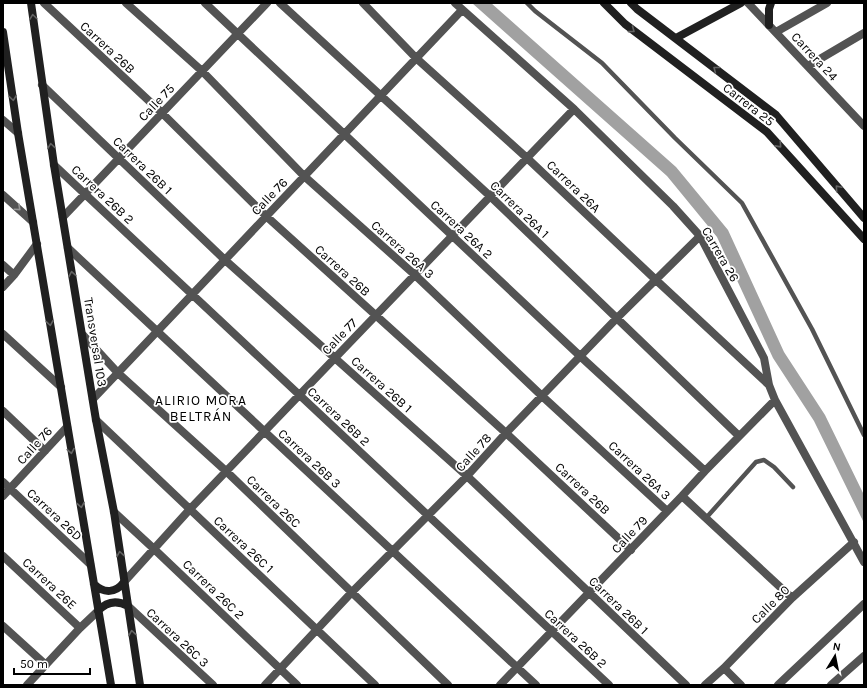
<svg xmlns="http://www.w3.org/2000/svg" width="867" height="688" font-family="Karla,sans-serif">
	<rect width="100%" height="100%" fill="#fff"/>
	<path fill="#a1a1a1" d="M 472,3 L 491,3 L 676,167 L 728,230 L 784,352 L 825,415 L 864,495 L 864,523 L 814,421 L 773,358 L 717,237 L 667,176 Z"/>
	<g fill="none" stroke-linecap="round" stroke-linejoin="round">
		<path stroke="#535353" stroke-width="4.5" d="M 527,3 L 535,11 L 602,63 L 675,138 L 742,203 L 812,329 L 864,435
			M 706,518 L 756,462 L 764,460 L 774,467 L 793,487"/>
		<path stroke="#535353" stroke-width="8" d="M 44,3 L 162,113 L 266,216 L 506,433 L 631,550
			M 126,3 L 202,71 L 304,176 L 415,275 L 542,396 L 667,511
			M 205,3 L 580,356 L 705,471
			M 280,3 L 490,196 L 739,436
			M 363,3 L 416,58 L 527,158 L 656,280 L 769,385
			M 455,3 L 574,109 L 673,206 L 700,236 L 764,358 L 769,385 L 775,400 L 864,562
			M 748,3 L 864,126
			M 776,32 L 827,3
			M 808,66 L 864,33
			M 42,85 L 225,260 L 467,476 L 686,685
			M 3,120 L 18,133
			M 54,165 L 609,685
			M 3,195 L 33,222
			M 63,217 L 267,3
			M 68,248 L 536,685
			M 3,265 L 14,275
			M 3,287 L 14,275 L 37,244
			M 3,334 L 61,387
			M 83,335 L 118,373 L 227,472 L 448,685
			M 93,399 L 462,10
			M 3,411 L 45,451
			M 96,420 L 375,685
			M 3,482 L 90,564
			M 3,496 L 67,427
			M 682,496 L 792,598
			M 114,512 L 153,548 L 297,685
			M 3,556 L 80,628
			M 124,582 L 190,509 L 574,109
			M 128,606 L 213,685
			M 3,626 L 46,665
			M 724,668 L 741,685
			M 27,685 L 80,628 L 98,611
			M 265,685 L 352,592 L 467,476 L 506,433 L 616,319 L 700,236
			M 500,685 L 682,496 L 705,471 L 775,400
			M 705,685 L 724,668 L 792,598 L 854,542
			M 778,685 L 864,604
			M 831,685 L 864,656"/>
		<path stroke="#202020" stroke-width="8" d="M 31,3 L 54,165 L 96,420 L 114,512 L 140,685
			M 604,3 L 625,24 L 767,132 L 864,239
			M 631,3 L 637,9 L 776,115 L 864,218
			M 769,25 L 769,9 L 771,3
			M 3,32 L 18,133 L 111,685
			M 676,38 L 741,3
			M 94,584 C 104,594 116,593 124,582
			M 98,611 C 107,601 117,600 128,606"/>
	</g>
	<defs><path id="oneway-chevron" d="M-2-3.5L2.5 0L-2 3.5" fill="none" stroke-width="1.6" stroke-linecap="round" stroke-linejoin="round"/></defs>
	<g stroke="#636363">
		<use href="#oneway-chevron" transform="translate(33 17) rotate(-98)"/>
		<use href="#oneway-chevron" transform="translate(632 30) rotate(37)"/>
		<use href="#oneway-chevron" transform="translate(716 69) rotate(-142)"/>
		<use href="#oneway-chevron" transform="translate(13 98) rotate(82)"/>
		<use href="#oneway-chevron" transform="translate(779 145) rotate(48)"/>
		<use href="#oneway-chevron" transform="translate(51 146) rotate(-98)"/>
		<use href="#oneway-chevron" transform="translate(838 188) rotate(-131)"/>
		<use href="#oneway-chevron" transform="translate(72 274) rotate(-100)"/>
		<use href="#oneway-chevron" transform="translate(50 323) rotate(81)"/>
		<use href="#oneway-chevron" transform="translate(71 451) rotate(80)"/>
		<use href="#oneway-chevron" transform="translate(81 505) rotate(81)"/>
		<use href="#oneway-chevron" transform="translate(120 554) rotate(-99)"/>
		<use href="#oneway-chevron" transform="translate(132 633) rotate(-99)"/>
	</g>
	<use stroke="#989898" href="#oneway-chevron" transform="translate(18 208) rotate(42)"/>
	<g text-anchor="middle" stroke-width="3.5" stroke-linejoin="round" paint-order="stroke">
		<g font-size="13" fill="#000" stroke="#fff">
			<text transform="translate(108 47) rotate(43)" y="5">Carrera 26B</text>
			<text transform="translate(815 56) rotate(47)" y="5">Carrera 24</text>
			<text transform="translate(156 102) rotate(-46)" y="5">Calle 75</text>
			<text transform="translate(749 104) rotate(38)" y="5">Carrera 25</text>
			<text transform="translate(143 165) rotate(44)" y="5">Carrera 26B 1</text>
			<text transform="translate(574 186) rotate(44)" y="5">Carrera 26A</text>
			<text transform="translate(103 194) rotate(43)" y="5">Carrera 26B 2</text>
			<text transform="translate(269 196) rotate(-46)" y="5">Calle 76</text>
			<text transform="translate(520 209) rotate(44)" y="5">Carrera 26A 1</text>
			<text transform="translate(462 229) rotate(43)" y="5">Carrera 26A 2</text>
			<text transform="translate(403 249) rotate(42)" y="5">Carrera 26A 3</text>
			<text transform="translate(721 254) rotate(60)" y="5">Carrera 26</text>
			<text transform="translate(343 270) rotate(42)" y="5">Carrera 26B</text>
			<text transform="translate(339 336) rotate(-46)" y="5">Calle 77</text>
			<text transform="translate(96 342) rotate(81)" y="5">Transversal 103</text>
			<text transform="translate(382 384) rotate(42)" y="5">Carrera 26B 1</text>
			<text transform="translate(339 416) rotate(43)" y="5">Carrera 26B 2</text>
			<text transform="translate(34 445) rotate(-48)" y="5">Calle 76</text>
			<text transform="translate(473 452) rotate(-48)" y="5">Calle 78</text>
			<text transform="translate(310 458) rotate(43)" y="5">Carrera 26B 3</text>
			<text transform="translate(640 470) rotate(43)" y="5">Carrera 26A 3</text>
			<text transform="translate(583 488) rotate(43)" y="5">Carrera 26B</text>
			<text transform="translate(274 501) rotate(44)" y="5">Carrera 26C</text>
			<text transform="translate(55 514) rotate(43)" y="5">Carrera 26D</text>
			<text transform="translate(629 534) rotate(-47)" y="5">Calle 79</text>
			<text transform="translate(244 544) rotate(43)" y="5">Carrera 26C 1</text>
			<text transform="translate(50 583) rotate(43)" y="5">Carrera 26E</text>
			<text transform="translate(214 589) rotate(44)" y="5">Carrera 26C 2</text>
			<text transform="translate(770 604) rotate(-45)" y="5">Calle 80</text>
			<text transform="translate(619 605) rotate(44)" y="5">Carrera 26B 1</text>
			<text transform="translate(178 637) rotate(43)" y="5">Carrera 26C 3</text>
			<text transform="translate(576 638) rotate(43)" y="5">Carrera 26B 2</text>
		</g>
		<g font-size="14" letter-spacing="1" fill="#000" stroke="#fff">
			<text x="201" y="405">ALIRIO MORA<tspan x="201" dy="16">BELTRÁN</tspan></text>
		</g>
	</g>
	<rect width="867" height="688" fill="none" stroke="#000000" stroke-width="8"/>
	<g transform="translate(835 656) rotate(10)" stroke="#ffffff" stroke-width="3" paint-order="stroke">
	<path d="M0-3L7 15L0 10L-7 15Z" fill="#000000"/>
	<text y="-6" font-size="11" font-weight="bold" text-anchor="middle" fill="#000000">N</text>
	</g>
	<path d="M14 668v6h76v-6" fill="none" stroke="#000000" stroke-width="2"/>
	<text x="20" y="668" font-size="12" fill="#000000" stroke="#ffffff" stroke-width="3" paint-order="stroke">50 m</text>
</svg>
